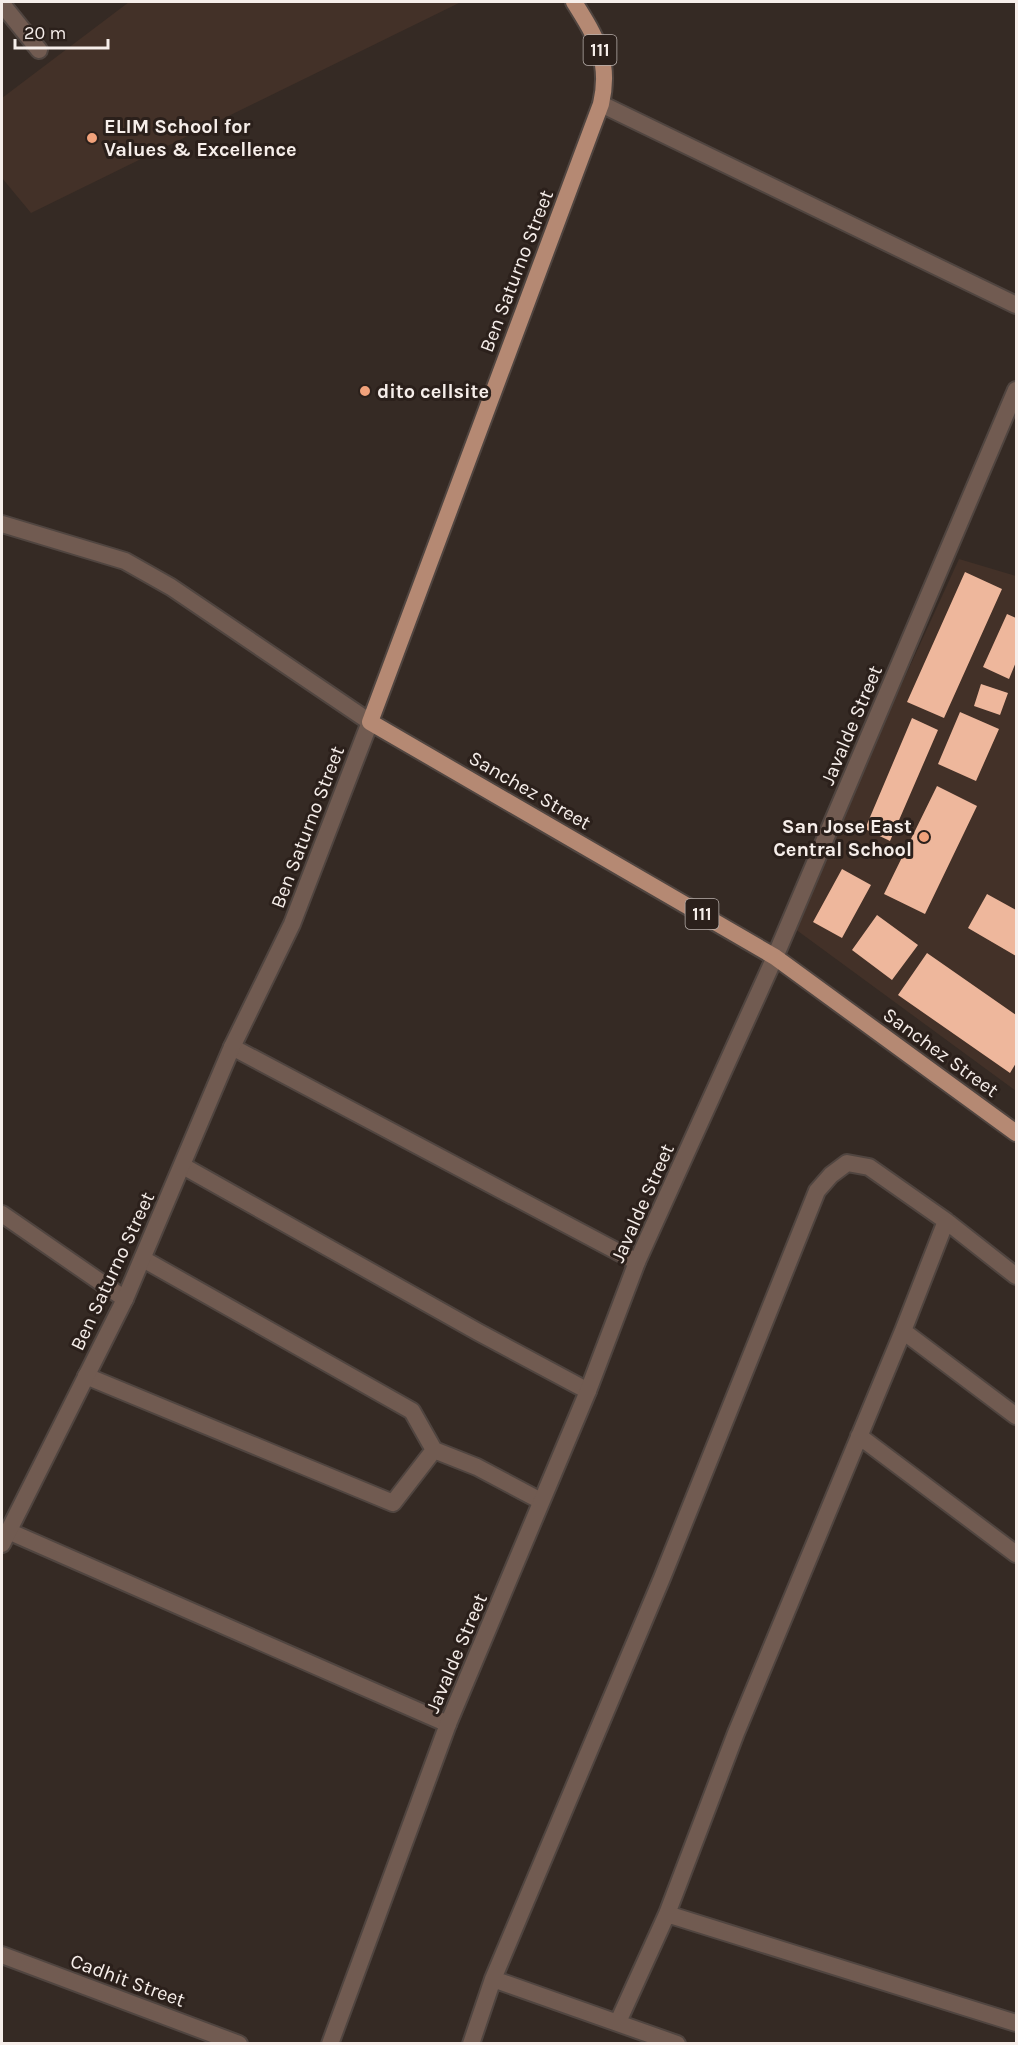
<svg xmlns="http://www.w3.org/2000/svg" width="1018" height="2045" font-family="Karla,sans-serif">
	<rect width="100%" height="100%" fill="#352a24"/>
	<path fill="#433128" d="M 129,2 L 461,2 L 31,213 L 2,178 L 2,98 Z
		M 959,559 L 1016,576 L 1016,1091 L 791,926 Z"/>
	<path fill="#eeb79c" d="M 965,572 L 1002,589 L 944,718 L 907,702 Z
		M 1007,614 L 1016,618 L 1016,662 L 1009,679 L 983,667 Z
		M 981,684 L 1008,693 L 1000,715 L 974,706 Z
		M 960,712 L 999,729 L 976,781 L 938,764 Z
		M 912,718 L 938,730 L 890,841 L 865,829 Z
		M 937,786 L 977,806 L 925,914 L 884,894 Z
		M 842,869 L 871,885 L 842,938 L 813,922 Z
		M 987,894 L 1016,910 L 1016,956 L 968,928 Z
		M 877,915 L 918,945 L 892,980 L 852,950 Z
		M 927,953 L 1016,1015 L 1016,1063 L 1010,1073 L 898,995 Z"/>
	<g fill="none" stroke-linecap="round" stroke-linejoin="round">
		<defs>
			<path id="minor" d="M 2,4 L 39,50
				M 601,104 L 1016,305
				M 2,524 L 125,561 L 171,587 L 370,722
				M 775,957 L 1016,390
				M 232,1047 L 637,1262
				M 183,1166 L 478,1332 L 588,1391
				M 2,1214 L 125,1299
				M 143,1259 L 412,1411 L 434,1450 L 477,1467 L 541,1501
				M 903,1331 L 1016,1416
				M 86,1376 L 393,1503 L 434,1450
				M 859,1436 L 1016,1554
				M 8,1531 L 448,1724
				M 667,1914 L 1016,2023
				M 2,1955 L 239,2044
				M 493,1979 L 677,2044
				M 618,2022 L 667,1914 L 736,1733 L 903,1331 L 946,1221
				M 471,2044 L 493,1979 L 662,1578 L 817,1191 L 831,1175 L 847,1163 L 869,1167 L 946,1221 L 1016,1276"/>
			<path id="tertiary" d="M 2,1544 L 125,1299 L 232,1047 L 292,924 L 370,722
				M 330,2044 L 448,1724 L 588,1391 L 637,1262 L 775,957"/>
			<path id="primary" d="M 574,2 C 596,37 611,61 601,104 L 370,722 L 775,957 L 1016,1133"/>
		</defs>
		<use href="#minor" stroke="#504540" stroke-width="20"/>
		<use href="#tertiary" stroke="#504540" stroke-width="20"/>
		<use href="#primary" stroke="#504540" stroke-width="20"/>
		<use href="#minor" stroke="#715b51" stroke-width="16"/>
		<use href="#tertiary" stroke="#715b51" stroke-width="16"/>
		<use href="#primary" stroke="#b58973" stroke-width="16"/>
	</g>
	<g fill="#f1a27b" stroke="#2b201b" stroke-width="2">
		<circle cx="92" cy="138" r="6"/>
		<circle cx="365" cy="391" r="6"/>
		<circle cx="924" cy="837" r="6"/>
	</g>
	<g text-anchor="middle" stroke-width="6" stroke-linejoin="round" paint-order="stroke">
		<g fill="#2b201b" stroke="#b9b0ac" stroke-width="1.5">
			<rect x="583.5" y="35" width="33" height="30" rx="4.5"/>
			<rect x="685.5" y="899" width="33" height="30" rx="4.5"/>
		</g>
		<g font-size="18" font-weight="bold" fill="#f6eeea">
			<text x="600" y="56">111</text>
			<text x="702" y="920">111</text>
		</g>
		<g font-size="20" font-weight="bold" fill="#f6eeea" stroke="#2b201b" text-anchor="start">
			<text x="104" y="133">ELIM School for<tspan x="104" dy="23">Values &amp; Excellence</tspan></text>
			<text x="377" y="398">dito cellsite</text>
			<text x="912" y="833" text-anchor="end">San Jose East<tspan x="912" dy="23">Central School</tspan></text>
		</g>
		<g font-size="20" fill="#f6eeea" stroke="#2b201b">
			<text transform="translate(516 271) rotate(-69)" y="7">Ben Saturno Street</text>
			<text transform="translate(851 725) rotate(-67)" y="7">Javalde Street</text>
			<text transform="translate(530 790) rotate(30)" y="7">Sanchez Street</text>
			<text transform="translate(307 827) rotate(-69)" y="7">Ben Saturno Street</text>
			<text transform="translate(941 1052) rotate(36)" y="7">Sanchez Street</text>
			<text transform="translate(642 1203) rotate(-66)" y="7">Javalde Street</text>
			<text transform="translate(112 1271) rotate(-65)" y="7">Ben Saturno Street</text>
			<text transform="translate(456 1653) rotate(-67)" y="7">Javalde Street</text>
			<text transform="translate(128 1980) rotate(20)" y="7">Cadhit Street</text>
		</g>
	</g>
	<rect width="1018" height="2045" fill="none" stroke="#f6eeea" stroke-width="6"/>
	<path d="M15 39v9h93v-9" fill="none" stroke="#f6eeea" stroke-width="3"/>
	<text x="24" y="39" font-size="18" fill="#f6eeea" stroke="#2b201b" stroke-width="4.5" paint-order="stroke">20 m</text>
</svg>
